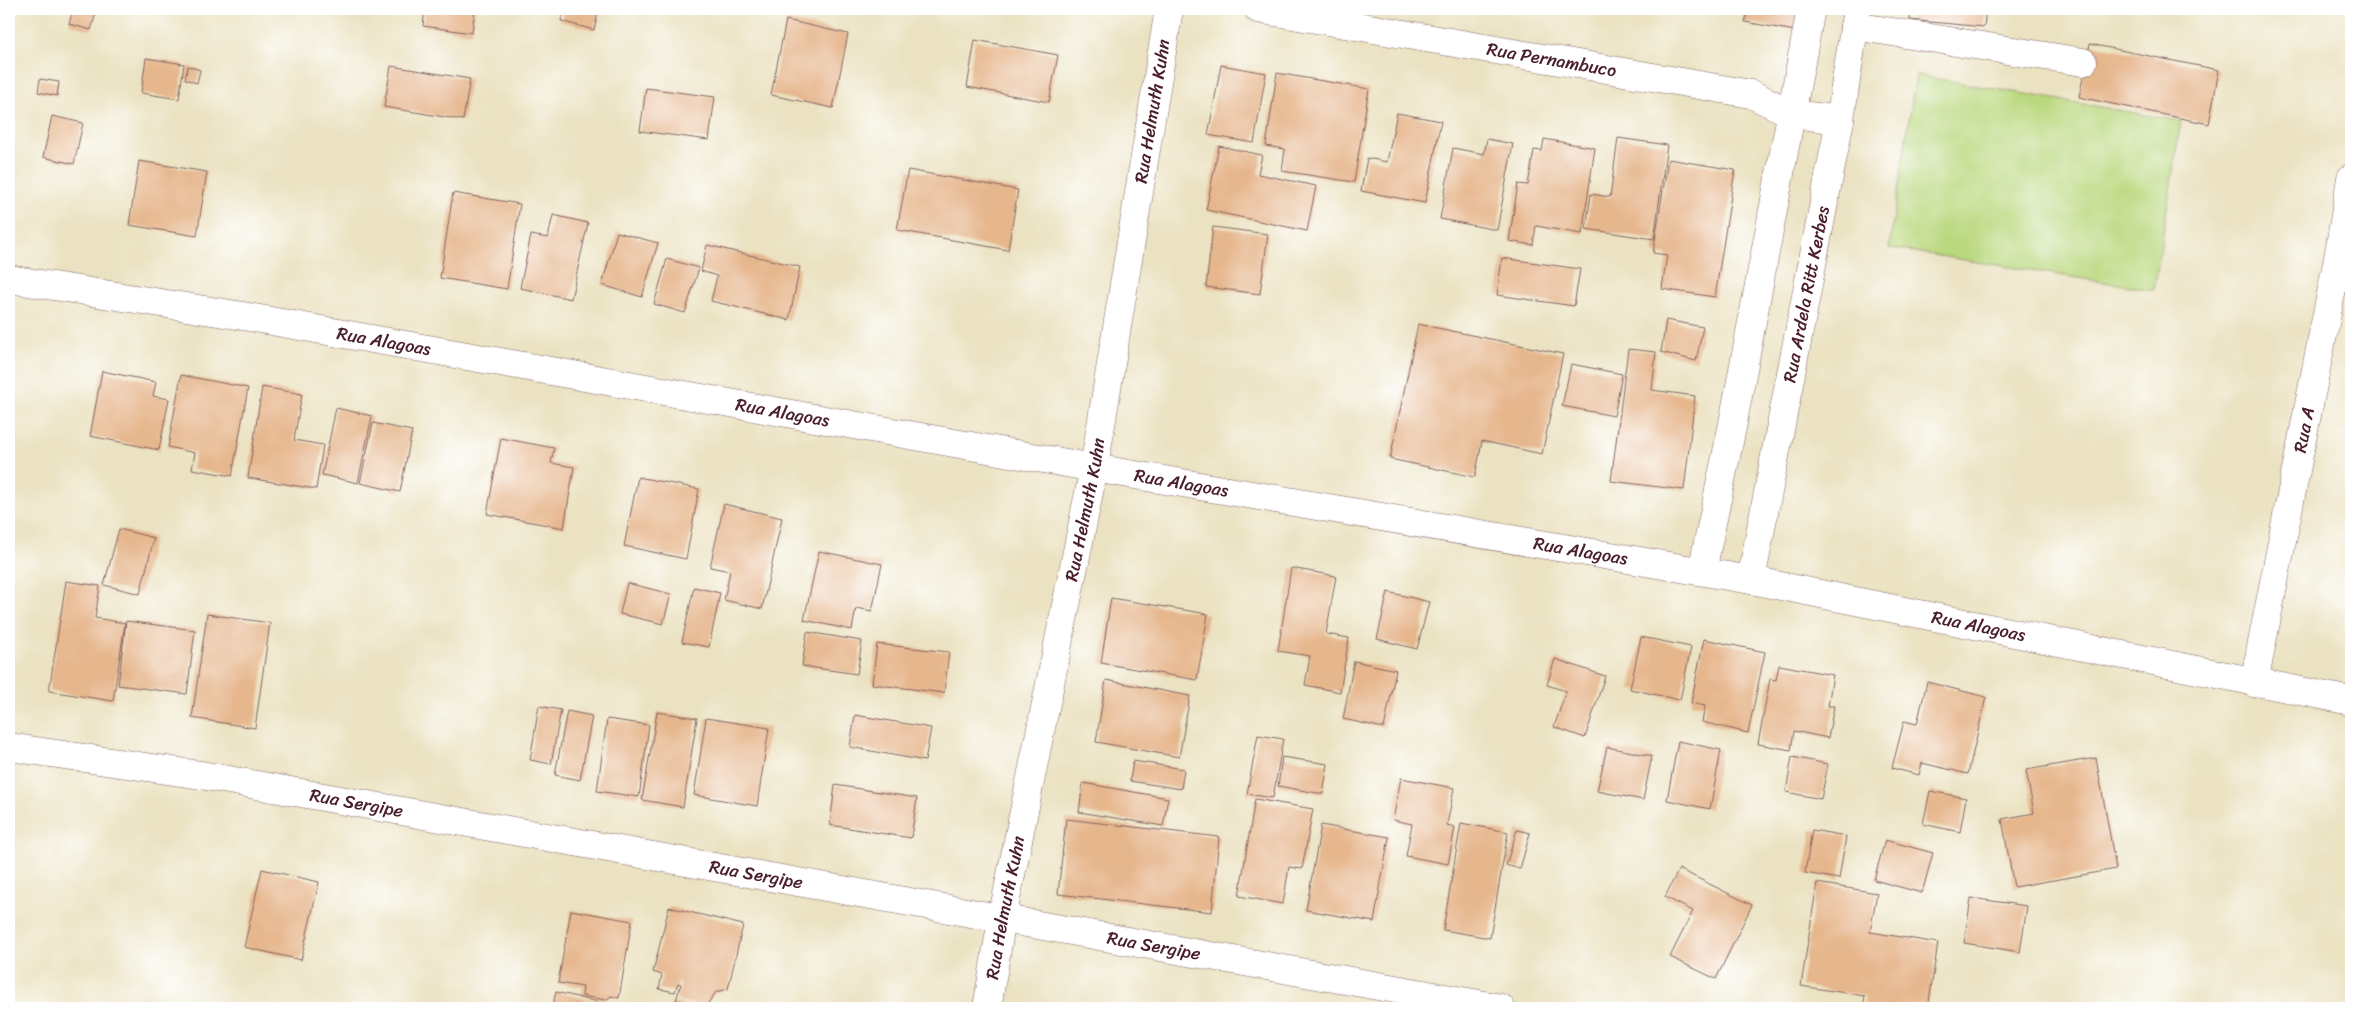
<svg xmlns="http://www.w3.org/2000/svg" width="2360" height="1017" font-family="Sriracha,sans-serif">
	<rect width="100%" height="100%" fill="#fff"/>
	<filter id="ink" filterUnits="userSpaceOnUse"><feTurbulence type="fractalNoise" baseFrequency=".02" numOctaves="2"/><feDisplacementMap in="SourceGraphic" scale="10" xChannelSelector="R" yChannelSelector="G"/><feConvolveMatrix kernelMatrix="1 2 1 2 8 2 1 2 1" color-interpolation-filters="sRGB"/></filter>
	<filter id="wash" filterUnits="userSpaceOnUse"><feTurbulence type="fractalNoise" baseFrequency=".0096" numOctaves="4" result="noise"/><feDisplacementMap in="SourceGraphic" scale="20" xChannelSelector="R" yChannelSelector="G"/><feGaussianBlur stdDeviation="1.12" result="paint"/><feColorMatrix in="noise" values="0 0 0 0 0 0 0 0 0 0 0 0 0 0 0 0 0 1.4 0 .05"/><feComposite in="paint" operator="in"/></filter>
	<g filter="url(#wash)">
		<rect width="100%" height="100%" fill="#ebe2c1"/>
		<path fill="#bad87e" stroke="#827c54" d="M 1916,75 L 2181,121 L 2154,290 L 1889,248 Z"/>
		<g id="blocks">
			<path fill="#e6b68c" d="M 73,9 L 97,9 L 91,30 L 69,24 Z
				M 425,9 L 475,9 L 472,33 L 423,26 Z
				M 564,9 L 599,9 L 594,30 L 561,21 Z
				M 602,9 L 614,9 L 613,13 Z
				M 1684,9 L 1705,9 L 1704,13 Z
				M 1748,9 L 1805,9 L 1801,32 L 1745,22 Z
				M 1911,9 L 1986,9 L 1984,27 L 1910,20 Z
				M 786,20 L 848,34 L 833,108 L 771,95 Z
				M 975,40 L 1058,55 L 1049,102 L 967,87 Z
				M 2090,44 L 2219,70 L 2209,124 L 2079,97 Z
				M 146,58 L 184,64 L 179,99 L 141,93 Z
				M 1221,65 L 1266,73 L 1254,143 L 1208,135 Z
				M 188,66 L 200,70 L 197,83 L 185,79 Z
				M 391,66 L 470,79 L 463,120 L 384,107 Z
				M 1277,73 L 1369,89 L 1354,182 L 1282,171 L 1285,149 L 1266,146 Z
				M 40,79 L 59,82 L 57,96 L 38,92 Z
				M 646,88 L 715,97 L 709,140 L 640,131 Z
				M 1397,113 L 1441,121 L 1425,203 L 1361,191 L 1367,158 L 1387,162 Z
				M 52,116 L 83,123 L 74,164 L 43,157 Z
				M 1618,138 L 1667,145 L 1654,239 L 1586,229 L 1591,194 L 1610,197 Z
				M 1487,139 L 1513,144 L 1497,230 L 1440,219 L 1453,148 L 1484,154 Z
				M 1544,139 L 1595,148 L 1582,234 L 1536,226 L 1533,245 L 1509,241 L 1518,184 L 1528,185 L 1534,150 L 1542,151 Z
				M 1219,146 L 1262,155 L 1258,174 L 1316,186 L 1307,231 L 1206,210 Z
				M 1668,159 L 1735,170 L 1715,297 L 1662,289 L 1667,255 L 1653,253 Z
				M 139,161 L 207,172 L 197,236 L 129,225 Z
				M 908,170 L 1018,190 L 1008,250 L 897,230 Z
				M 453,193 L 520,204 L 507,289 L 440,278 Z
				M 553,215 L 588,223 L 571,299 L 520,288 L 531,235 L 548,238 Z
				M 1213,227 L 1268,234 L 1260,294 L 1206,287 Z
				M 617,232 L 658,243 L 642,297 L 602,285 Z
				M 707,245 L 800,267 L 789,320 L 711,301 L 717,276 L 701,271 Z
				M 1502,258 L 1580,269 L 1574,306 L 1497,295 Z
				M 667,259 L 699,268 L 685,313 L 654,304 Z
				M 1666,320 L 1703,327 L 1696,361 L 1661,352 Z
				M 1418,324 L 1563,354 L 1542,454 L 1482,441 L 1475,477 L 1390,459 Z
				M 1628,349 L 1656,352 L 1652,390 L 1695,396 L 1684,490 L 1611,481 Z
				M 1571,364 L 1622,374 L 1614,416 L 1562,406 Z
				M 102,371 L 156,382 L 153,396 L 169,399 L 159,450 L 90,436 Z
				M 181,375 L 248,388 L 232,476 L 192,469 L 195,453 L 168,447 Z
				M 262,387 L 302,394 L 294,440 L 323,445 L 316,489 L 248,478 Z
				M 336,408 L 372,416 L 358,483 L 322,475 Z
				M 373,423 L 412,431 L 400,492 L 360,483 Z
				M 501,438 L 554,448 L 551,463 L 574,467 L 564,528 L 487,514 Z
				M 638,477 L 699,489 L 686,559 L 624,546 Z
				M 724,504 L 782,518 L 762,609 L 724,600 L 730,571 L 710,567 Z
				M 119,529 L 154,538 L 140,594 L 104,585 Z
				M 819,551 L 882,564 L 872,611 L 856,608 L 852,630 L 804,620 Z
				M 1291,568 L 1336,576 L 1326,634 L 1349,638 L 1340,692 L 1305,685 L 1310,656 L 1278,651 Z
				M 66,581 L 100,586 L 95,618 L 125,623 L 113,701 L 49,691 Z
				M 627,583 L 671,594 L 663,624 L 620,614 Z
				M 694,587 L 720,593 L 709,647 L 682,642 Z
				M 1388,592 L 1429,602 L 1417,649 L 1377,639 Z
				M 1111,598 L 1208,614 L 1197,680 L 1101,663 Z
				M 207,614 L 270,623 L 255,728 L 192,718 Z
				M 126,621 L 195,630 L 187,694 L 118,685 Z
				M 807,632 L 862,641 L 857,674 L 802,666 Z
				M 1641,637 L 1691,647 L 1680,700 L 1630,689 Z
				M 1704,639 L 1765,652 L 1748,733 L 1702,722 L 1705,706 L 1691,703 Z
				M 877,644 L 949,652 L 944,693 L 872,684 Z
				M 1555,659 L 1605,676 L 1585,738 L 1554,727 L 1566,691 L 1547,685 Z
				M 1354,661 L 1396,670 L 1384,728 L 1343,719 Z
				M 1779,665 L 1833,675 L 1828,706 L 1834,706 L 1828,738 L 1794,731 L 1791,750 L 1758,744 L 1770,679 L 1776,680 Z
				M 1106,680 L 1190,696 L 1179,757 L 1096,742 Z
				M 1927,682 L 1986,697 L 1968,774 L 1922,763 L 1919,775 L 1892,768 L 1904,721 L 1917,724 Z
				M 539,706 L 561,710 L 551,764 L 530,760 Z
				M 567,711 L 592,716 L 580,780 L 555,775 Z
				M 657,712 L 697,718 L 683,807 L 642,800 Z
				M 855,715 L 931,728 L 925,761 L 850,747 Z
				M 706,718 L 769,728 L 757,806 L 694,795 Z
				M 607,719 L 649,725 L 639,797 L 597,791 Z
				M 1258,735 L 1283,739 L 1273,798 L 1247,794 Z
				M 1678,741 L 1721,750 L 1710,809 L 1667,800 Z
				M 1607,747 L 1652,756 L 1643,800 L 1597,791 Z
				M 1282,757 L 1328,764 L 1323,794 L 1278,786 Z
				M 1792,757 L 1828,764 L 1821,799 L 1786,792 Z
				M 2096,758 L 2116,869 L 2014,887 L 2002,819 L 2034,813 L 2026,770 Z
				M 1133,761 L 1184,769 L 1181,789 L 1130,781 Z
				M 1401,778 L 1454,788 L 1447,825 L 1455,827 L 1448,864 L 1406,856 L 1412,824 L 1393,820 Z
				M 1083,783 L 1168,798 L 1163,826 L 1079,812 Z
				M 835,785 L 917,798 L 911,838 L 830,825 Z
				M 1930,791 L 1966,798 L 1960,832 L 1923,824 Z
				M 1255,799 L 1313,809 L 1302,869 L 1289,867 L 1283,904 L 1239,896 Z
				M 1066,819 L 1219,837 L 1212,912 L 1058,894 Z
				M 1461,823 L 1508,832 L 1490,938 L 1443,930 Z
				M 1321,825 L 1389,837 L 1374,922 L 1306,910 Z
				M 1517,830 L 1530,833 L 1520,869 L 1506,865 Z
				M 1812,830 L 1846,836 L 1839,879 L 1805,873 Z
				M 1885,840 L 1933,853 L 1922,893 L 1874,880 Z
				M 262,869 L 319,882 L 301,960 L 244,947 Z
				M 1679,869 L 1752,905 L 1716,979 L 1670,957 L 1693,911 L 1665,897 Z
				M 1817,883 L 1877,893 L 1870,932 L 1938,943 L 1928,1008 L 1863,1008 L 1865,996 L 1801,986 Z
				M 1971,898 L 2027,906 L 2020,952 L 1964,943 Z
				M 669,907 L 743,925 L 728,989 L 716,992 L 705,1007 L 676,1000 L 681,984 L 678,983 L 675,992 L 659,989 L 662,975 L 653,972 Z
				M 571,910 L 632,921 L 619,998 L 611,996 L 606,1000 L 582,996 L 583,987 L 558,983 Z
				M 556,992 L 598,1002 L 596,1008 L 552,1008 Z
				M 672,1002 L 695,1007 L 695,1008 L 671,1008 Z"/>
		</g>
	</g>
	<g filter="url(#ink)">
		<use href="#blocks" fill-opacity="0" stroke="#826360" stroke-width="1"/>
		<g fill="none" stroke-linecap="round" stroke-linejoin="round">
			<defs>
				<g id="street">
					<path id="s1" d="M 1258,9 L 1751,94 L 1793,114 L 1840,120"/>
					<path d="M 1854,26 L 2083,62"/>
					<path id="s2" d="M 9,279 L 243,316 L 1094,468 L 1751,580 L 2351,701"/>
					<path d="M 1702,571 L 1732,428 L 1811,9"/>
					<path id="s3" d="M 1751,580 L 1840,120 L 1857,9"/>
					<path id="s4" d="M 2254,683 L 2338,258 L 2351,178"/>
					<path id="s5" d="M 9,747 L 201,775 L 1501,1008"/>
				</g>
				<g id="secondary">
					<path id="s6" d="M 987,1008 L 1002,919 L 1094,468 L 1169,9"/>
				</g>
			</defs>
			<use href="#street" stroke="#826360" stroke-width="29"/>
			<use href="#secondary" stroke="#826360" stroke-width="29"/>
			<use href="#street" stroke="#fff" stroke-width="28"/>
			<use href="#secondary" stroke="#fff" stroke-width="28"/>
		</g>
	</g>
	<g text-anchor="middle" stroke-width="4.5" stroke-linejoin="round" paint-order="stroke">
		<g font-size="18" fill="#4a1f2b" stroke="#fff">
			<text dy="6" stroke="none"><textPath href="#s1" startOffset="298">Rua Pernambuco</textPath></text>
			<text dy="6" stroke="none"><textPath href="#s6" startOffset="912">Rua Helmuth Kuhn</textPath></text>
			<text dy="6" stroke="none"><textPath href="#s3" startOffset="291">Rua Ardela Ritt Kerbes</textPath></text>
			<text dy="6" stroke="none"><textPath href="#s2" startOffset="380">Rua Alagoas</textPath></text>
			<text dy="6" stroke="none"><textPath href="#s2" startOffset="785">Rua Alagoas</textPath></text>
			<text dy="6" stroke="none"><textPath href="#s4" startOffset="258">Rua A</textPath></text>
			<text dy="6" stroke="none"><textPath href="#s2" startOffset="1190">Rua Alagoas</textPath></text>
			<text dy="6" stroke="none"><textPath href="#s6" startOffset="508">Rua Helmuth Kuhn</textPath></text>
			<text dy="6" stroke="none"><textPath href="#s2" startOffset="1595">Rua Alagoas</textPath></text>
			<text dy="6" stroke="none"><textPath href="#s2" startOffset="2000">Rua Alagoas</textPath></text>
			<text dy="6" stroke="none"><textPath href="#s5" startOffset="352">Rua Sergipe</textPath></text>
			<text dy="6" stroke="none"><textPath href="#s5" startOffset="758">Rua Sergipe</textPath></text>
			<text dy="6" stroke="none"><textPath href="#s6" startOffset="102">Rua Helmuth Kuhn</textPath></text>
			<text dy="6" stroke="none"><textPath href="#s5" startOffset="1162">Rua Sergipe</textPath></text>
		</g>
	</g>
	<rect width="2360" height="1017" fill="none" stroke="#fff" stroke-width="30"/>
</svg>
